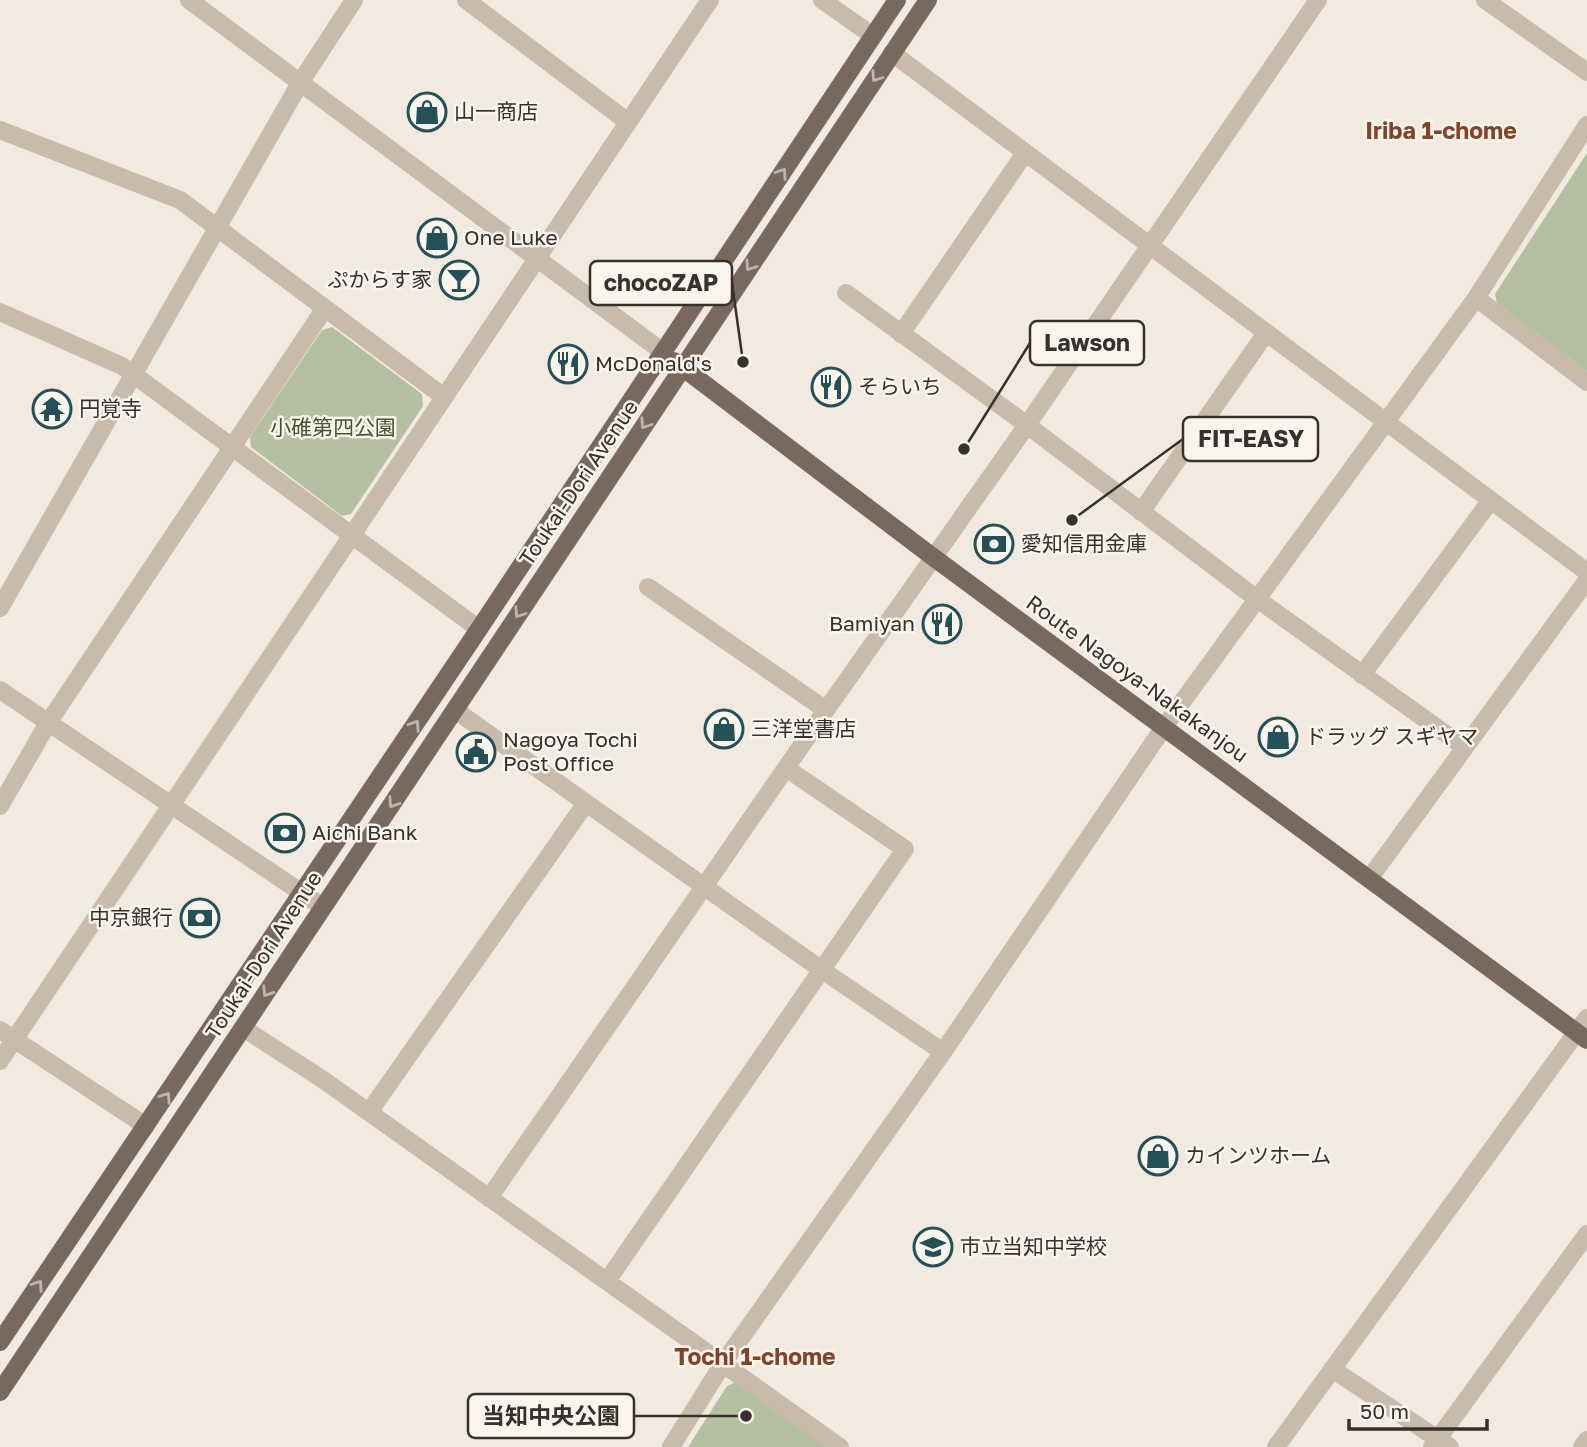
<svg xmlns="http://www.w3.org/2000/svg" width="1587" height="1447" font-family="'Golos Text','Noto Sans JP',sans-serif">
	<rect width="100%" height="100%" fill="#f2eae0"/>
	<path fill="#b4c0a1" d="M 1587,153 L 1587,371 L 1497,303 L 1495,294 Z
		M 332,327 L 422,394 L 423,406 L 351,514 L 342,516 L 251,447 L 250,437 L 322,330 Z
		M 736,1382 L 827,1447 L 688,1447 L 727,1386 Z"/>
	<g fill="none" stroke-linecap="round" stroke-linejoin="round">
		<path stroke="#c9bbac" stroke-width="18" d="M 466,0 L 628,122
			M 822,0 L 873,36
			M 1485,0 L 1587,72
			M 892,53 L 1587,572
			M 0,130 L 180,200 L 444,397
			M 846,293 L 1027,425 L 1257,599 L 1464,747
			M 1476,298 L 1587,382
			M 0,312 L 122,366 L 479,629
			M 901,334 L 1025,153
			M 1141,512 L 1266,333
			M 648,587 L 826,710
			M 0,608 L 300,83 L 354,0
			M 1362,675 L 1491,500
			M 0,690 L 323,907
			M 455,710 L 822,970 L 943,1052
			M 0,806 L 48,723 L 325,308
			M 1369,879 L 1587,580
			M 243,1028 L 322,1079 L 840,1447
			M 0,1030 L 146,1126
			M 0,1061 L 710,0
			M 369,1112 L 586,803
			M 489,1198 L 826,710 L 1027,425 L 1318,0
			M 607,1281 L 905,849 L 786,768
			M 1332,1369 L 1450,1447
			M 671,1447 L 724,1362 L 943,1052 L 1164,727 L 1476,298 L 1587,125
			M 1276,1447 L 1587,1018
			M 1432,1447 L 1587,1234
			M 1582,1447 L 1587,1440"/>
		<path stroke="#c9bbac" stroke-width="18" d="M 189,0 L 663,352"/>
		<path stroke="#79685d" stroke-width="18" d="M 674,361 L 933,557 L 1587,1040
			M 0,1342 L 479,629 L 897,0
			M 0,1392 L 928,0"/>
	</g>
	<defs><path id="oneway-chevron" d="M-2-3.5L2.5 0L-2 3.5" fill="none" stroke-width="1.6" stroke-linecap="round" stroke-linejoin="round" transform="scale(1.75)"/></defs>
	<g stroke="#bfb5ac">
		<use href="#oneway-chevron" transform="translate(876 77) rotate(124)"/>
		<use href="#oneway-chevron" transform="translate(782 173) rotate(-56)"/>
		<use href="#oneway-chevron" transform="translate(750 266) rotate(124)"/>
		<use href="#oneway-chevron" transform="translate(645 424) rotate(124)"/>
		<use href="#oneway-chevron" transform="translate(519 613) rotate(124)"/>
		<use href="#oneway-chevron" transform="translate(415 725) rotate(-56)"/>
		<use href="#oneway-chevron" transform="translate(393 803) rotate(124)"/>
		<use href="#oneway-chevron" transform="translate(267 992) rotate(123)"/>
		<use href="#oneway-chevron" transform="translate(166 1097) rotate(-56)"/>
		<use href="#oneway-chevron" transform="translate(38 1285) rotate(-56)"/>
	</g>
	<defs>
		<symbol id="shop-ring" viewBox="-11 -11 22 22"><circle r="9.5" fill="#f9f4ec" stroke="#235157" stroke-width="1.5"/><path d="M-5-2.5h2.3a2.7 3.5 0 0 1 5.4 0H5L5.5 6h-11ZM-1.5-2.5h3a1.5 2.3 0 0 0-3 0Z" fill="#235157"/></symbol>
		<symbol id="bar-ring" viewBox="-11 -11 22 22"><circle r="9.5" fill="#f9f4ec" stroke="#235157" stroke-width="1.5"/><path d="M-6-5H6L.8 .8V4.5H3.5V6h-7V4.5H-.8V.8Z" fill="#235157"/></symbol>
		<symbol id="restaurant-ring" viewBox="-11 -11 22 22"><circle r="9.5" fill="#f9f4ec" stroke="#235157" stroke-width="1.5"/><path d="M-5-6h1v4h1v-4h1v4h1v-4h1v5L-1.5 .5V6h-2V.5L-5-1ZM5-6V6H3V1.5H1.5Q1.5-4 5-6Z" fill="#235157"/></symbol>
		<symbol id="temple-ring" viewBox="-11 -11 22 22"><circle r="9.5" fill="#f9f4ec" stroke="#235157" stroke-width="1.5"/><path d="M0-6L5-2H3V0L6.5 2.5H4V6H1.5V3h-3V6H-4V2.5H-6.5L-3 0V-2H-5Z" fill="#235157"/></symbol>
		<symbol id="bank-ring" viewBox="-11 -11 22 22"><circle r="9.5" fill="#f9f4ec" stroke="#235157" stroke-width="1.5"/><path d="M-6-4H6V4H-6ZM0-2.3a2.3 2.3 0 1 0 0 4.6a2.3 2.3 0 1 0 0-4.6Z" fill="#235157"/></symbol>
		<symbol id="civic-ring" viewBox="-11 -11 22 22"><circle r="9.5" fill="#f9f4ec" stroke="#235157" stroke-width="1.5"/><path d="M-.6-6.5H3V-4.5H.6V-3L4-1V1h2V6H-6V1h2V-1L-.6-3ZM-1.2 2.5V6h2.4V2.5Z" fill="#235157"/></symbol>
		<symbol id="school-ring" viewBox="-11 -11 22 22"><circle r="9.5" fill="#f9f4ec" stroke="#235157" stroke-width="1.5"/><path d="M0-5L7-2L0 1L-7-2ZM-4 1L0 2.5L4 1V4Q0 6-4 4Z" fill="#235157"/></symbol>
	</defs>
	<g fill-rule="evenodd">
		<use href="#shop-ring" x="405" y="90" width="44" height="44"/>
		<use href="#shop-ring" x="415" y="216" width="44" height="44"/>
		<use href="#bar-ring" x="437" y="258" width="44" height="44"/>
		<use href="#restaurant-ring" x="546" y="342" width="44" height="44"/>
		<use href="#restaurant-ring" x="809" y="365" width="44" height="44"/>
		<use href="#temple-ring" x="30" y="387" width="44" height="44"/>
		<use href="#bank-ring" x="972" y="522" width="44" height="44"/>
		<use href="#restaurant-ring" x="920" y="602" width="44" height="44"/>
		<use href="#shop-ring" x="702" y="707" width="44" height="44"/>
		<use href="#shop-ring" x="1256" y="715" width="44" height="44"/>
		<use href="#civic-ring" x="454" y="730" width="44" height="44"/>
		<use href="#bank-ring" x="263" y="811" width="44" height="44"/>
		<use href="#bank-ring" x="178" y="896" width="44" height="44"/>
		<use href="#shop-ring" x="1136" y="1134" width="44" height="44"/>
		<use href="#school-ring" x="911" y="1225" width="44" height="44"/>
	</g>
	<g text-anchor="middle" stroke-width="5" stroke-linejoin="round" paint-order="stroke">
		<g font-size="21" fill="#38302b" stroke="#f9f4ec" text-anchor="start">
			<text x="454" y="119">山一商店</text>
			<text x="464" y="245">One Luke</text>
			<text x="432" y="287" text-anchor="end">ぷからす家</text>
			<text x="595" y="371">McDonald's</text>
			<text x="858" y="394">そらいち</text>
			<text x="79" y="416">円覚寺</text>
			<text x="1021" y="551">愛知信用金庫</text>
			<text x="915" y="631" text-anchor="end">Bamiyan</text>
			<text x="751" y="736">三洋堂書店</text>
			<text x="1305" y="744">ドラッグ スギヤマ</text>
			<text x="503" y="747">Nagoya Tochi<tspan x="503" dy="24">Post Office</tspan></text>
			<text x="312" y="840">Aichi Bank</text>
			<text x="173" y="925" text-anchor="end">中京銀行</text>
			<text x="1185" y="1163">カインツホーム</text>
			<text x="960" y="1254">市立当知中学校</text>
		</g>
		<g font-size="21" fill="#455530" stroke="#f9f4ec">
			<text x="333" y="435">小碓第四公園</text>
		</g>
		<g font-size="21" fill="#38302b" stroke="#f9f4ec">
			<text transform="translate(579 483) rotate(-56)" y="7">Toukai-Dori Avenue</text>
			<text transform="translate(1137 679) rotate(36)" y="7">Route Nagoya-Nakakanjou</text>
			<text transform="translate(264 955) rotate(-57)" y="7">Toukai-Dori Avenue</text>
		</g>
		<g font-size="23" font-weight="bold" fill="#824329" stroke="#f9f4ec">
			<text x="1441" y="139">Iriba 1-chome</text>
			<text x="755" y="1365">Tochi 1-chome</text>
		</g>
	</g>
	<path fill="none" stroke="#38302b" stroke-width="2.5" d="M743 362L732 283M964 449L1030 343M1072 520L1183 439M746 1416L634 1416"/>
	<g fill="#38302b" stroke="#f9f4ec" stroke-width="2.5">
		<circle cx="743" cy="362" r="7"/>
		<circle cx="964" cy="449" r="7"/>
		<circle cx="1072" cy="520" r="7"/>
		<circle cx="746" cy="1416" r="7"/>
	</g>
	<g fill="#f9f4ec" stroke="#38302b" stroke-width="2.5">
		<rect x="590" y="261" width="142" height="44" rx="7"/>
		<rect x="1030" y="321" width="114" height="44" rx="7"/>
		<rect x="1183" y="417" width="135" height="44" rx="7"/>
		<rect x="468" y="1394" width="166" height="44" rx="7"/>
	</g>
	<g font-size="23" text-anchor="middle" font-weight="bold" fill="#38302b">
		<text x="661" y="291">chocoZAP</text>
		<text x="1087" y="351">Lawson</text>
		<text x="1251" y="447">FIT-EASY</text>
		<text x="551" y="1424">当知中央公園</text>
	</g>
	<path d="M1349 1419v10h138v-10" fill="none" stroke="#38302b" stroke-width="3.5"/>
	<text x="1360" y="1419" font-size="21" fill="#38302b" stroke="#f9f4ec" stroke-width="5" paint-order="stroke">50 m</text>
</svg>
